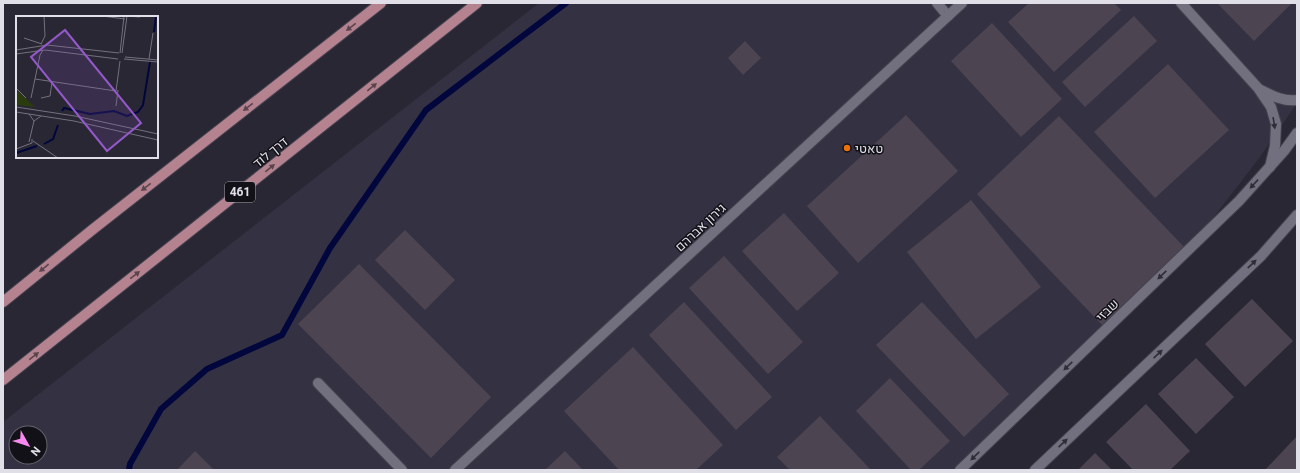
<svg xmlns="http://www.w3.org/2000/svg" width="1300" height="473" font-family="Georgia,Heebo,serif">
	<rect width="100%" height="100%" fill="#2a2735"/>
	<path fill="#343143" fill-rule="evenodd" d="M 539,3 L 1297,3 L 1297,103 L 1260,157 L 1206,227 L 953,470 L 3,470 L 3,422 ZM 16,433 L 40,433 L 40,457 L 16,457 Z"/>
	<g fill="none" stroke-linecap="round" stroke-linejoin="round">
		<path stroke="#01063d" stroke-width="6" d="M 129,470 L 130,464 L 161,409 L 207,369 L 282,335 L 330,248 L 426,110 L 566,3"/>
	</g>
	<path fill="#4d4451" d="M 1029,3 L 1114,3 L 1121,10 L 1054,72 L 1008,22 Z
		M 1217,3 L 1292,3 L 1254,41 Z
		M 1134,16 L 1157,41 L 1085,107 L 1062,82 Z
		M 992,23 L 1062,99 L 1021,137 L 951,61 Z
		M 745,41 L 761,58 L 743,75 L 728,58 Z
		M 1168,64 L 1229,130 L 1155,198 L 1094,132 Z
		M 906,115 L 958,171 L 858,263 L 807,206 Z
		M 1059,116 L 1185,248 L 1103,326 L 977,194 Z
		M 971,200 L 1041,287 L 976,339 L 907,252 Z
		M 784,213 L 839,273 L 797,311 L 742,251 Z
		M 405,230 L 455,280 L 425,310 L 375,260 Z
		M 724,256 L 803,342 L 768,374 L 689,288 Z
		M 359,264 L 491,397 L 431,458 L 298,324 Z
		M 1252,299 L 1293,341 L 1245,387 L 1205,344 Z
		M 684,302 L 772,397 L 736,430 L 649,335 Z
		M 922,302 L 1009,394 L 964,437 L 876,345 Z
		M 633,347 L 723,445 L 696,470 L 619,470 L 564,411 Z
		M 1196,358 L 1234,397 L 1196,434 L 1158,394 Z
		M 890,378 L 950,441 L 919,470 L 911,470 L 856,411 Z
		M 1146,404 L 1190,451 L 1170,470 L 1133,470 L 1106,442 Z
		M 820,416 L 871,470 L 790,470 L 777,457 Z
		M 1297,436 L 1297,470 L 1265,470 Z
		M 195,451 L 214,470 L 177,470 Z
		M 565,451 L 583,470 L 545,470 Z
		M 1095,453 L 1112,470 L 1078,470 Z"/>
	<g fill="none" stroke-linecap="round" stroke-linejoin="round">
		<defs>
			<path id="service" d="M 937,3 L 948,16
				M 318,383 L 402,470"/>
			<path id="minor" d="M 1181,3 L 1258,88 L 1271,107 L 1276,124 L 1275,146 L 1270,167
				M 1259,89 C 1271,95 1283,102 1297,100
				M 455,470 L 962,3"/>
			<path id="tertiary" d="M 960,470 L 1239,201 L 1284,151 L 1297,133
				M 1035,470 L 1261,256 L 1297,215"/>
			<path id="primary" d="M 3,302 L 92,230 L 381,3
				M 3,380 L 477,3"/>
		</defs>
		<use href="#service" stroke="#44424d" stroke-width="12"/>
		<use href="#minor" stroke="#44424d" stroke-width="12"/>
		<use href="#tertiary" stroke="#44424d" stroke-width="12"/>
		<use href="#primary" stroke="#44424d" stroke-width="12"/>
		<use href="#service" stroke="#726f7f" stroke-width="10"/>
		<use href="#minor" stroke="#726f7f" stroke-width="10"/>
		<use href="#tertiary" stroke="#726f7f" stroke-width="10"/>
		<use href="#primary" stroke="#b58290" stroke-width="10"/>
	</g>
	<defs><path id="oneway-solid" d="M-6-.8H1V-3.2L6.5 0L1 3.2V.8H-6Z"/></defs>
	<g fill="#5b444d">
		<use href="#oneway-solid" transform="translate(351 27) rotate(142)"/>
		<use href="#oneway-solid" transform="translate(372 87) rotate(-39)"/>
		<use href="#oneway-solid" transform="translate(248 107) rotate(142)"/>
		<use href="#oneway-solid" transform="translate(270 168) rotate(-39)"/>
		<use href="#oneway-solid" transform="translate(146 187) rotate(142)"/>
		<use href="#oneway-solid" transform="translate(44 268) rotate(141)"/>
		<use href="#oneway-solid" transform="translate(135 275) rotate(-38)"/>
		<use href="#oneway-solid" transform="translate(34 356) rotate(-38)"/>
	</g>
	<g fill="#2f2d36">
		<use href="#oneway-solid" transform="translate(1274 123) rotate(81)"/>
		<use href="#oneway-solid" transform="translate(1254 184) rotate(133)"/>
		<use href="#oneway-solid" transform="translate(1252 264) rotate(-44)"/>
		<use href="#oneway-solid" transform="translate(1162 275) rotate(136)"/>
		<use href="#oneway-solid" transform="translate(1158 354) rotate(-43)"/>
		<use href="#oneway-solid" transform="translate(1068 366) rotate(136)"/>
		<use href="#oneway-solid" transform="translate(1063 443) rotate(-43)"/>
		<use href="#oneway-solid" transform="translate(975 456) rotate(136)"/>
	</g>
	<circle fill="#e8710a" stroke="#121117" stroke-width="1.5" cx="847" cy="148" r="4"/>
	<g text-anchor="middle" stroke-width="3" stroke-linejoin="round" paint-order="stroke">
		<rect fill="#121117" stroke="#a2a1a9" stroke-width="1" x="225" y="182" width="30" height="20" rx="3"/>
		<g font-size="12" font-weight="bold" fill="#e0dfe8">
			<text x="240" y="196">461</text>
		</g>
		<g font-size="13" fill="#e0dfe8" stroke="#121117" text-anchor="start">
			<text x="855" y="153">טאטי</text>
		</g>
		<g font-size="13" fill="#e0dfe8" stroke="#121117">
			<text transform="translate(270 152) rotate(-39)" y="5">דרך לוד</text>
			<text transform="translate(700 227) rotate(-43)" y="5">גירון אברהם</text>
			<text transform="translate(1107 310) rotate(-44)" y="5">שבזי</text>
		</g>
	</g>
	<g transform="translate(16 16)">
		<rect width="142" height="142" fill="#2a2735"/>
		<path d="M 0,74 L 5,78 L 19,91 L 0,89 Z" fill="#2a3b0e"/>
		<path fill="none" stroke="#01063d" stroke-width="2" d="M 138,16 L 140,0M 46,95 L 48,92 L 74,98 L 98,95 L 111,100 L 122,96 L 127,89 L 134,46M 28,128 L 37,123 L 42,109M 0,137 L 21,130"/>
		<path fill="none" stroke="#73717d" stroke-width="1" d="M 86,0 L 109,3M 110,0 L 124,1M 8,22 L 26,28M 25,28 L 29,20 L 28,0M 0,34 L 31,29 L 103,37M 104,37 L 108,0M 106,37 L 111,0M 0,38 L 29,34 L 102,43M 109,41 L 142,44M 108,43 L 142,46M 133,43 L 137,17M 19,63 L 100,75 L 104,45M 0,72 L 10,82M 15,82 L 24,39 L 27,34M 25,82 L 34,80 L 36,66M 100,90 L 102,74M 0,91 L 59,100 L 142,118M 0,96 L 58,105 L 142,124M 13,98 L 18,105 L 25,100M 17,125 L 42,142M 13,126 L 18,105M 0,133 L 16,127 L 16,123"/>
		<path fill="#9459c9" fill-opacity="0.15" stroke="#9459c9" stroke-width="2" d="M 49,14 L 125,107 L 91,135 L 15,41 Z"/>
		<rect width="142" height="142" fill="none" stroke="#e0dfe8" stroke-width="2"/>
	</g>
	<rect width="1300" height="473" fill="none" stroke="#e0dfe8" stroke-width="8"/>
	<g transform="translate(28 445) rotate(129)"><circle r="19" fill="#121117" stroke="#64636b"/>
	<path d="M0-3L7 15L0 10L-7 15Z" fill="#f589ef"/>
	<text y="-6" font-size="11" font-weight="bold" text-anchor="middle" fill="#e0dfe8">N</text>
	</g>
</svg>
